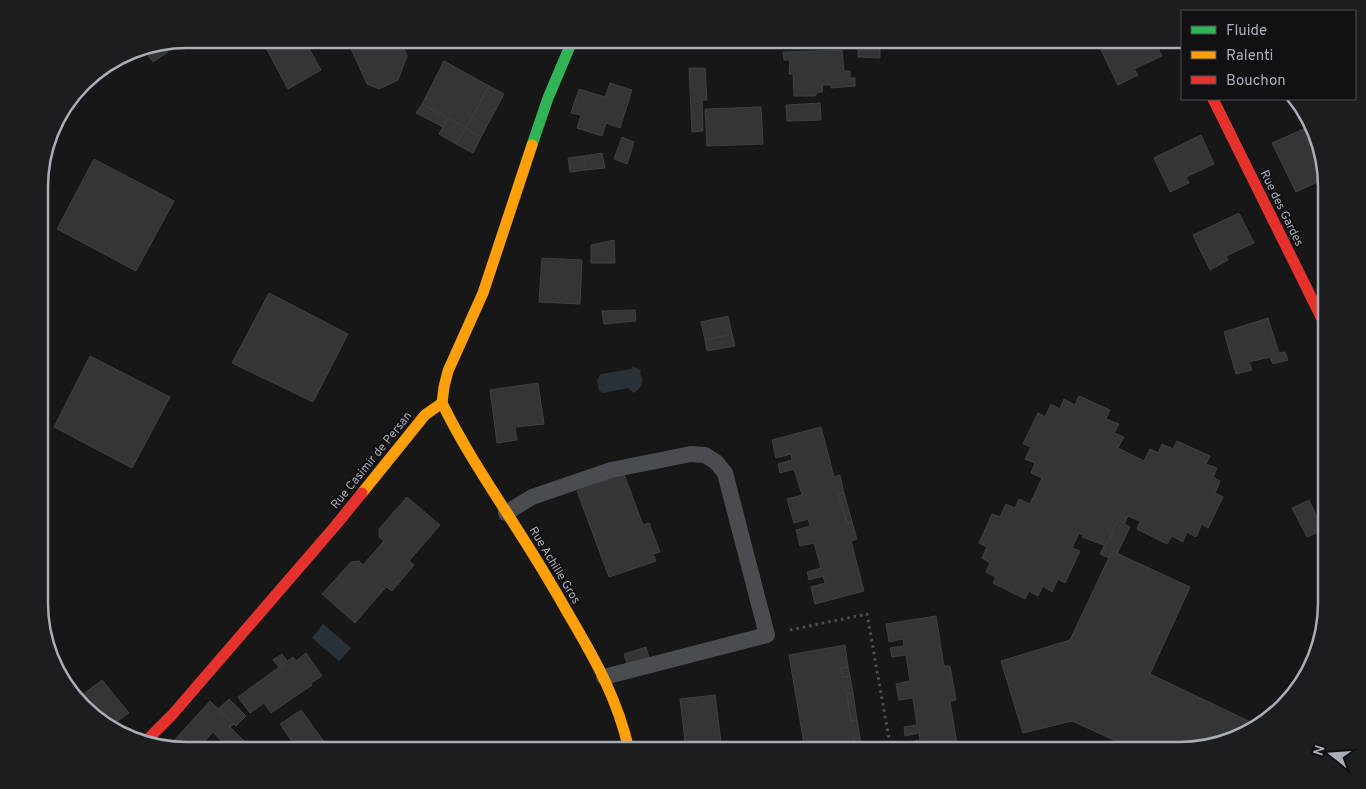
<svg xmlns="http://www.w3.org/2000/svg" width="1366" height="789" viewBox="0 0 1366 789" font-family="Overpass,sans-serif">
<rect width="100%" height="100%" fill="#171717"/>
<g fill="#2a3239">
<path d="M633 366 641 371 640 374C645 382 641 388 634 393L628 388 603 393 599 390 597 380 601 374 631 369Z"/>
<path d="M323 624 351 648 339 661 312 638Z"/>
</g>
<g fill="#353536" stroke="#3f4043">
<path d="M282 39H304L321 70 288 89 266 48Z"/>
<path d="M351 39H400L407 56 398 80 379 89 367 84 349 44Z"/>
<path d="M1124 39H1153L1162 56 1134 69 1138 75 1118 85 1101 50Z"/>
<path d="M858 41H880V58L858 57Z"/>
<path d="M162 44 168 52 153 62 142 47Z"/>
<path d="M842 50 844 71H850V78H855V86L831 88V85H823L822 92H818L815 96H794L793 74H789L790 60H784L783 52Z"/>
<path d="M444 61 489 86 466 128 422 104Z"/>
<path d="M689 68H705L707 100H702L703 131 692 132Z"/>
<path d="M610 83 632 90 620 128 606 123 602 136 577 128 581 115 571 113 579 89 605 97Z"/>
<path d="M489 86 504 94 481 137 466 128Z"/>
<path d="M820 103 821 120 787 121 786 105Z"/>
<path d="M422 104 448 118 443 127 416 113Z"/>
<path d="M761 107 763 144 707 146 705 109Z"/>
<path d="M448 118 466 128 456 144 439 134Z"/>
<path d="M1308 127 1317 147 1311 150 1324 179 1296 192 1272 143Z"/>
<path d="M466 128 481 137 473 153 456 144Z"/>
<path d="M1201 135 1214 164 1186 177 1189 183 1170 192 1154 158Z"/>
<path d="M622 137 634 142 627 164 614 159Z"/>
<path d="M602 153 605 168 586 170 584 156Z"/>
<path d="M584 156 586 170 570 172 568 158Z"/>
<path d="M94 159 174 201 136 271 57 229Z"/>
<path d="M1239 213 1254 243 1226 256 1228 260 1210 270 1193 235Z"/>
<path d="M614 240 615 263H591V245Z"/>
<path d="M542 258 582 260 580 304 539 302Z"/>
<path d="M269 293 348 334 313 402 232 363Z"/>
<path d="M635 310 636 321 604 324 602 311Z"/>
<path d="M728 316 732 334 705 340 701 322Z"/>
<path d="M1268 318 1279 353 1285 352 1288 360 1273 364 1270 357 1249 362 1252 370 1236 374 1224 332Z"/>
<path d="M732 334 735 346 707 351 705 340Z"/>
<path d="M90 356 170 397 132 468 54 427Z"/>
<path d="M538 383 544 424 515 427 517 440 497 443 490 390Z"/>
<path d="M1079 396 1110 410 1106 419 1119 424 1114 433 1124 437 1118 448 1144 461 1150 449 1158 453 1162 444 1173 449 1177 441 1210 456 1206 464 1217 468 1213 477 1220 481 1215 493 1223 497 1208 528 1202 524 1196 537 1187 532 1183 542 1172 536 1167 544 1137 529 1140 521 1128 516 1124 524 1118 520 1106 546 1082 537 1084 535 1079 533 1072 548 1080 551 1065 583 1058 579 1052 592 1043 586 1038 596 1029 591 1025 599 993 583 996 577 986 572 990 563 982 558 987 547 979 543 992 514 1000 517 1006 504 1015 508 1019 499 1030 504 1042 478 1031 473 1035 463 1025 459 1031 447 1023 444 1038 413 1045 417 1051 404 1060 409 1064 399 1075 405Z"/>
<path d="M821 427 834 477 840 475 844 493 838 494 847 523 852 522 857 539 851 541 864 591 815 604 811 587 825 583 823 576 809 580 807 572 821 568 814 543 800 546 796 530 810 526 808 519 794 523 787 499 802 495 794 469 780 473 778 464 792 460 791 454 776 458 772 440Z"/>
<path d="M624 474 643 525 649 523 660 552 653 554 656 561 609 577 577 491Z"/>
<path d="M844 493 852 522 847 523 838 494Z"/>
<path d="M407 497 440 525 409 561 414 565 392 591 386 587 355 623 322 594 351 562 359 561 363 565 384 541 379 537V529Z"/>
<path d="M1309 500 1323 530 1307 537 1292 508Z"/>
<path d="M1118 520 1130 527 1117 554 1112 551 1109 558 1100 554 1104 546H1106Z"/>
<path d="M1112 551 1190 587 1150 674 1259 726 1189 750H1136L1072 721 1023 733 1001 661 1070 640Z"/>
<path d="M936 616 944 666H950L956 700 950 701 958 750H907L906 743 920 740 919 733 905 736 904 727 917 725 913 698 899 700 896 684 910 681 906 655 892 657 890 648 904 646 903 639 889 642 886 624Z"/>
<path d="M845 645 848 667 841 668 843 677 850 676 853 693 847 694 851 721 857 720 860 737 853 738 855 747 861 746 862 750H805L789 655Z"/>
<path d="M646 647 649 658 627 664 624 654Z"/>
<path d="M306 653 322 676 311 683 312 685 271 713 264 703 250 713 238 697 293 657 296 661Z"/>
<path d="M282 654 287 661 279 667 273 660Z"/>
<path d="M60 666 74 684 68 689 63 684 57 668Z"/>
<path d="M848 667 850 676 843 677 841 668Z"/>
<path d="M102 680 129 713 116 722 127 734 113 731 78 698Z"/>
<path d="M853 693 857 720 851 721 847 694Z"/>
<path d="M715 695 722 750H686L680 699Z"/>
<path d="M229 699 246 716 236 726 218 709Z"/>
<path d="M210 701 234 724 230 727 245 742 230 750 213 732 197 750H186L169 746Z"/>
<path d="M301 710 330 750H284L293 743 280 724Z"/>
<path d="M860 737 861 746 855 747 853 738Z"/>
</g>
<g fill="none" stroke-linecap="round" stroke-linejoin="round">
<path stroke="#4d4e52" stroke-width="3" stroke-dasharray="2.5 4" stroke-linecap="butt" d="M790 630 867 614 891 750"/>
<path stroke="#4b4c50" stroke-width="16" d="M506 513 532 497 611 470 691 454 705 455 716 462 725 473 767 635 604 677"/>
<path stroke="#30b455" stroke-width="11" d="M532 145 548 98 573 39"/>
<g stroke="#ff9f0a" stroke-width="11">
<path d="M442 403C462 444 487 482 512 521 532 552 551 583 569 615 595 659 618 700 629 750"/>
<path d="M362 493 425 415 442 403 444 387 448 371 483 293 532 145"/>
</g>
<g stroke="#e5322d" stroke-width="11">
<path d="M1213 99 1327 329"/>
<path d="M147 740 172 715 336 525 362 493"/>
</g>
</g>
<g text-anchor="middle" stroke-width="4" stroke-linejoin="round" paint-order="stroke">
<g font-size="12" fill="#a8adb8" stroke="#111113">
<text transform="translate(1282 208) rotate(64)" y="4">Rue des Gardes</text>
<text transform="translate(371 460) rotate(-51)" y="4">Rue Casimir de Persan</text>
<text transform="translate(555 565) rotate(59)" y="4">Rue Achille Gros</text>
</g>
</g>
<path d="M0 0H1366V789H0ZM187 48H1179A139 139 0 0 1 1318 187V603A139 139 0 0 1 1179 742H187A139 139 0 0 1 48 603V187A139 139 0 0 1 187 48Z" fill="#1d1d20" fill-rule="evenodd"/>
<path fill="none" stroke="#a8adb8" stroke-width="2.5" d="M187 48H1179A139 139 0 0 1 1318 187V603A139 139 0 0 1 1179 742H187A139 139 0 0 1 48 603V187A139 139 0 0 1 187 48Z"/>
<rect x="1181" y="10" width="175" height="90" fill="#111113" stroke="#4d4f55"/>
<rect x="1191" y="26" width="25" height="8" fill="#30b455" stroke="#4d4f55"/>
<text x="1226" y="35" font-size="15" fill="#a8adb8">Fluide</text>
<rect x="1191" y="51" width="25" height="8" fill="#ff9f0a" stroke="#4d4f55"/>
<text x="1226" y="60" font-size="15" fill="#a8adb8">Ralenti</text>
<rect x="1191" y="76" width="25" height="8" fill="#e5322d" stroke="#4d4f55"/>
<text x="1226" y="85" font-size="15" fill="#a8adb8">Bouchon</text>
<g transform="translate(1331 754) rotate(287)" stroke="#111113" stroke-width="4" paint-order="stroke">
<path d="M0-4L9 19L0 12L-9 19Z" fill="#a8adb8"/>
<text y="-8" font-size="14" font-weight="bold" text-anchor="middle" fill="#a8adb8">N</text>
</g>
</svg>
